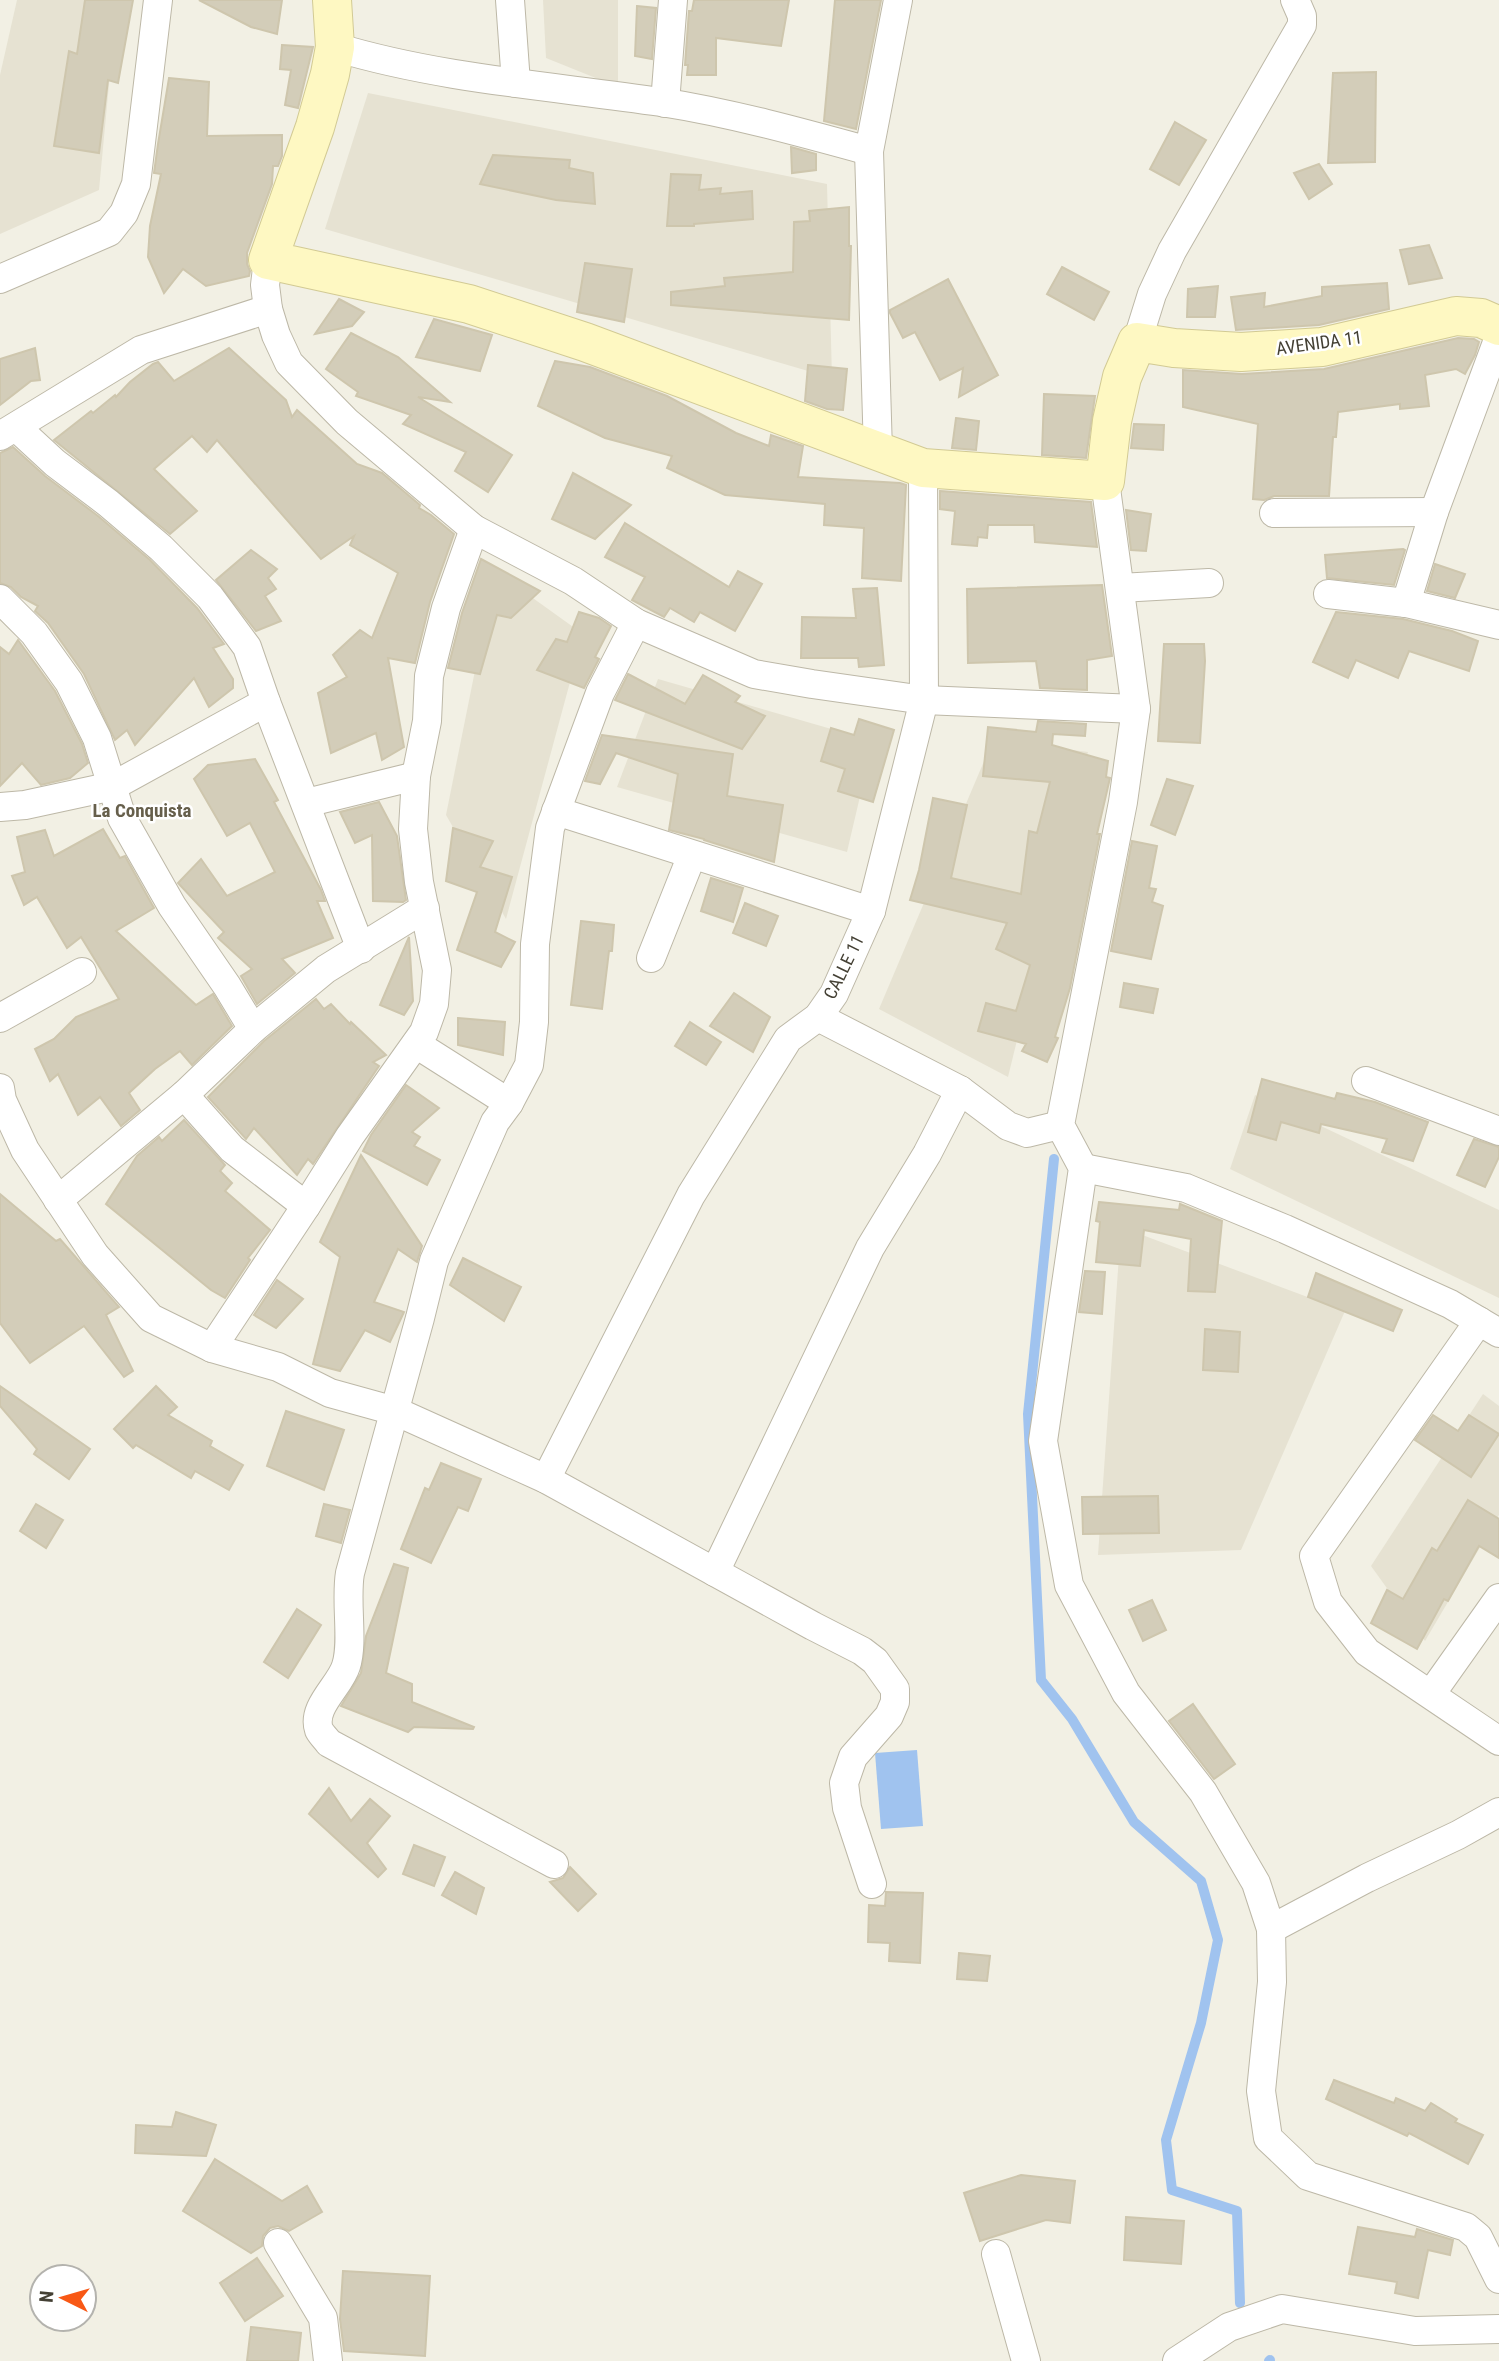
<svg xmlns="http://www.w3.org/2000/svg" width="1499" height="2361" viewBox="0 0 1499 2361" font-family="'Roboto Condensed',sans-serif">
<rect width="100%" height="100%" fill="#f2f0e4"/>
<g fill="#e6e2d2">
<path d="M17 0H117L99 190 0 234V75Z"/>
<path d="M543 0H618V87L546 58Z"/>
<path d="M368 93 827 184 832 378 325 229Z"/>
<path d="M495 571 583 634 506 919 446 815Z"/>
<path d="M658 679 873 741 847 852 617 787Z"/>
<path d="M993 740 1088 752 1008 1077 879 1009Z"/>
<path d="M1255 1095 1499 1210V1298L1230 1169Z"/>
<path d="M1121 1227 1345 1311 1241 1550 1098 1555Z"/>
<path d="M1483 1394 1499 1406V1515L1425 1641 1371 1566Z"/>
</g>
<path fill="#a0c3ef" d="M917 1750 923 1826 881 1829 875 1753Z"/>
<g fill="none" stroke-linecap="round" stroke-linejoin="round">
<g stroke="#a0c3ef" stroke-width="10">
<path d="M1054 1159 1028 1414 1041 1680 1072 1719 1134 1822 1201 1881 1218 1940 1201 2023 1166 2140 1172 2190 1237 2211 1240 2303"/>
<path d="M1269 2361 1270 2360"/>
</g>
</g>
<g fill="#d3cdb9" stroke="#cec6ad" stroke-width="2">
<path d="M85 0H133L118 83 108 80 99 153 54 146 69 51 77 54Z"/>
<path d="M199 0H282L277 34 251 27Z"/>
<path d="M694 0H789L781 46 716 38V75H687L688 65H685L689 11H692Z"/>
<path d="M835 0H881L856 129 824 121Z"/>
<path d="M637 6 656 8 652 59 635 56Z"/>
<path d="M282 45 313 47 298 108 285 105 291 70 280 69Z"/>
<path d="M1376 72 1375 162 1328 163 1333 73Z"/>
<path d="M169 78 209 82 207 136 282 135V156L278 166H273L272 184 247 253V264L250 271 249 276 206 286 183 269 164 293 148 257 150 226 161 174 154 173 158 144Z"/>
<path d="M1175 122 1206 140 1179 185 1150 169Z"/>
<path d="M791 147 816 154V170L792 173Z"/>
<path d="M493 155 570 160 569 168 593 173 595 204 556 200 480 184Z"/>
<path d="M1319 164 1332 184 1309 199 1294 173Z"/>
<path d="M671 174 701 175 699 190 721 188 720 194 752 191 753 219 694 224V226H667Z"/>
<path d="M849 207V246H851L849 320 671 305V292L725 286 724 278 793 272 794 222 810 221 809 211Z"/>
<path d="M1429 245 1442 278 1409 284 1400 250Z"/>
<path d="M585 263 632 269 624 322 577 312Z"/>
<path d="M1062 267 1109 292 1094 320 1047 294Z"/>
<path d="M948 279 998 375 959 397 963 368 940 380 915 332 903 338 890 313V310Z"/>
<path d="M1387 283 1389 309 1319 325 1236 330 1231 297 1265 293 1264 307 1322 296V287Z"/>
<path d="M1218 286 1215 317H1187L1188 289Z"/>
<path d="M339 299 364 312 352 326 315 334Z"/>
<path d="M434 319 492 335 480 371 416 357Z"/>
<path d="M351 333 398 357 450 402 418 397 512 455 488 492 455 471 466 452 403 424 411 415 356 396 358 392 326 369Z"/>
<path d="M1458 338 1474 339 1479 342 1475 355 1465 374 1456 369 1425 375 1429 406 1400 409V404L1338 412 1336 437H1333L1329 496H1274L1264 500 1253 499 1258 424 1183 407V370L1242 374 1324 369Z"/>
<path d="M35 348 40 380 31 381 0 405V359Z"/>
<path d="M229 348 286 400 292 417 297 410 357 464 382 473 420 505 419 508 431 515 454 534 430 602 415 663 388 658 404 747 382 760 376 733 331 753 318 693 347 677 333 655 360 630 372 638 398 573 350 545 354 536 321 559 217 440 207 452 192 436 154 469 197 511 170 534 54 440 91 411 93 413 115 395 116 397 130 382 153 364 158 362 174 381Z"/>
<path d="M555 361 590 367 667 396 736 433 769 446 771 435 803 446 798 477 900 483 906 485 901 581 862 578 864 528 824 525 825 504 725 495 667 468 672 456 605 438 538 406Z"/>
<path d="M808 365 847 369 843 410 827 409 805 401Z"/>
<path d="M1044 394 1095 396 1086 458 1042 455Z"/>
<path d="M956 418 979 421 976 450 952 448Z"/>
<path d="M1134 424 1164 425 1163 450 1131 448Z"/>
<path d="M13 447 45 476 98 516 150 560 197 608 224 644 213 648 233 679V688L209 707 194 678 135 745 127 730 115 740 84 674 48 623 35 611 38 606 21 597 11 587 0 583V453Z"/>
<path d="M573 473 631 505 595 539 552 519Z"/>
<path d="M940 491 1091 502 1097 547 1035 542 1034 525H988L987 538 978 537 977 546 952 544 955 511 940 509Z"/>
<path d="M1126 510 1151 514 1146 551 1131 550Z"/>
<path d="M625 523 729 587 738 571 762 584 735 631 700 612 694 622 670 608 664 617 632 600 645 577 605 557Z"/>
<path d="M1403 549 1405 550 1394 585 1327 578 1325 555Z"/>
<path d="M251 550 277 569 268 578 276 589 265 596 281 621 256 631 216 580Z"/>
<path d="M481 559 540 591 511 618 497 615 480 674 448 668 462 613Z"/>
<path d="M1435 564 1465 574 1455 598 1427 591Z"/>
<path d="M1102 585 1112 656 1087 660V690L1040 688 1036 661 968 663 967 589Z"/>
<path d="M877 588 884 665 859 667 858 658H801L802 617 856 618 853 589Z"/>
<path d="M579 612 599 618 611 626 595 657 599 659 584 688 537 670 556 639 567 642Z"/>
<path d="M1336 612 1403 619 1452 631 1478 641 1469 671 1409 651 1398 678 1356 660 1348 678 1313 662Z"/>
<path d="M18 640 55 691 82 744 88 763 70 778 41 785 22 763 0 786V647L9 654Z"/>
<path d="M1164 644H1204L1205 661 1200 743 1158 741Z"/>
<path d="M628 674 685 704 703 675 740 696 735 702 765 716 742 749 615 700Z"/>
<path d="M859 719 894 730 873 802 838 791 845 769 821 761 831 728 854 735Z"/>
<path d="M1038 721 1086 724 1085 736 1053 734 1052 745 1108 761 1106 777 1110 778 1097 834H1100L1070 988 1055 1037 1058 1038 1047 1062 1022 1051 1026 1044 978 1031 986 1003 1016 1011 1030 965 996 949 1007 923 910 900 919 870 933 798 967 805 951 878 1021 894 1029 831 1037 833 1050 782 983 776 988 727 1036 732Z"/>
<path d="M602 735 733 754 727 796 783 805 774 862 704 840V839L669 830 678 774 616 753 600 784 585 781Z"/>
<path d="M255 759 278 800 274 802 321 890 325 901H317L333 938 282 959 295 973 257 1004 241 976 252 969 218 938 224 932 178 883 201 859 227 896 275 872 250 823 227 836 194 779 208 765Z"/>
<path d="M1167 779 1193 786 1175 835 1151 825Z"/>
<path d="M379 802 397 836 406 900 403 902 373 901 372 835 355 843 340 812Z"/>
<path d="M453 828 493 841 480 867 512 877 495 932 515 942 501 967 457 950 477 892 446 881Z"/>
<path d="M103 829 120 858 125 856 154 908 116 931 196 1005 213 994 232 1026 192 1065 180 1051 155 1069 129 1093 140 1110 121 1126 100 1097 78 1115 58 1074 50 1081 35 1049 54 1039 76 1017 119 999 81 937 67 948 37 897 24 905 12 876 25 872 17 837 45 830 54 856Z"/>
<path d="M1132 841 1157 846 1149 888 1156 889 1152 902 1163 906 1151 959 1111 951Z"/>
<path d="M711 878 743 888 733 922 701 911Z"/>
<path d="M745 903 778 916 766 946 733 933Z"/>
<path d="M581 921 614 925 612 951H609L602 1009 571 1005Z"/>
<path d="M409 937 413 1001 404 1015 380 1005Z"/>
<path d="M1124 983 1158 989 1153 1013 1120 1007Z"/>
<path d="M734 993 770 1017 753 1052 710 1026Z"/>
<path d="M316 999 324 1009 331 1004 350 1024 351 1022 386 1055 373 1062 379 1066 313 1164 308 1159 297 1175 254 1128 246 1139 208 1097 264 1041Z"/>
<path d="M458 1018 505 1022 503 1055 458 1045Z"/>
<path d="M690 1022 721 1042 706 1065 675 1046Z"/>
<path d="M1262 1079 1335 1099 1337 1093 1375 1102 1428 1122 1413 1161 1382 1152 1387 1139 1321 1124 1319 1133 1281 1122 1276 1140 1248 1132Z"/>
<path d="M406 1085 439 1108 412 1132 420 1137 414 1146 440 1160 427 1185 363 1151 371 1135Z"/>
<path d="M184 1120 225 1165 220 1171 232 1183 225 1191 270 1230 248 1258 250 1260 225 1298 211 1290 106 1204 137 1156 159 1137 162 1141Z"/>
<path d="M1474 1139 1499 1147V1157L1485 1187 1457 1175Z"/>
<path d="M361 1155 422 1246 417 1262 398 1249 374 1302 404 1312 390 1342 365 1330 340 1371 313 1364 340 1257 320 1242Z"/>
<path d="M0 1194 56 1241 60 1239 119 1307 106 1315 133 1371 124 1377 84 1326 30 1363 0 1323Z"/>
<path d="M1099 1202 1179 1210 1180 1204 1222 1221 1215 1292 1188 1291 1191 1239 1144 1230 1140 1266 1096 1262 1100 1222 1096 1221Z"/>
<path d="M463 1258 521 1287 504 1321 450 1285Z"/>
<path d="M1085 1271 1105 1272 1102 1314 1079 1312Z"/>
<path d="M1316 1273 1402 1310 1393 1331 1308 1297Z"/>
<path d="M277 1280 303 1299 276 1328 254 1315Z"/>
<path d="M1205 1329 1240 1332 1238 1372 1203 1370Z"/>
<path d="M0 1386 90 1449 69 1479 34 1454 37 1449 0 1406Z"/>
<path d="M156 1386 177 1407 168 1415 212 1441 210 1446 243 1465 229 1490 195 1471 191 1478 136 1445 133 1448 114 1429Z"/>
<path d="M286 1411 344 1430 324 1490 267 1466Z"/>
<path d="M1433 1415 1458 1431 1469 1415 1499 1434 1471 1477 1415 1440Z"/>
<path d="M441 1463 481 1479 468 1511 458 1507 431 1563 401 1549 425 1488 429 1490Z"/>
<path d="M1158 1496 1159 1533 1083 1534 1082 1497Z"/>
<path d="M1468 1500 1499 1519V1558L1479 1546 1448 1601 1444 1599 1417 1649 1371 1623 1387 1590 1403 1599 1432 1548 1437 1551Z"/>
<path d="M36 1504 63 1520 46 1548 20 1531Z"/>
<path d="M324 1504 350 1510 341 1543 316 1536Z"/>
<path d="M394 1564 408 1568 386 1673 412 1684V1702L474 1727 473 1729 414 1727 408 1732 341 1706 361 1673 366 1636Z"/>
<path d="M1152 1600 1166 1630 1143 1641 1129 1610Z"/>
<path d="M297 1609 321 1625 288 1678 264 1662Z"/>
<path d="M1193 1704 1235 1764 1214 1779 1169 1721Z"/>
<path d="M329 1788 351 1821 370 1799 390 1816 367 1843 386 1869 378 1877 309 1814Z"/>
<path d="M414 1845 445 1857 434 1886 403 1874Z"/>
<path d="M570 1867 596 1894 578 1911 550 1882 563 1878Z"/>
<path d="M455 1872 484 1888 476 1914 442 1895Z"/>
<path d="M886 1892 923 1893 920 1963 889 1961 890 1943 868 1942 869 1905 885 1906Z"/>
<path d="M959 1953 990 1956 987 1981 957 1979Z"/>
<path d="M1334 2080 1394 2103 1396 2098 1425 2111 1431 2103 1457 2119 1455 2122 1483 2135 1468 2164 1409 2133 1407 2136 1326 2099Z"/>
<path d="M176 2112 216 2125 206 2156 135 2153 136 2125 172 2127Z"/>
<path d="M215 2159 282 2201 307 2186 322 2212 289 2231 278 2226 270 2228 263 2236 262 2246 251 2253 183 2211Z"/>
<path d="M1021 2175 1075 2181 1070 2223 1046 2220 980 2241 964 2193Z"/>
<path d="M1126 2217 1184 2221 1181 2264 1124 2260Z"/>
<path d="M1358 2227 1415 2237 1417 2229 1453 2240 1450 2255 1428 2250 1418 2298 1395 2293 1397 2282 1349 2274Z"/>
<path d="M257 2258 283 2296 245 2321 220 2283Z"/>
<path d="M343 2271 430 2276 425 2356 344 2351 340 2319Z"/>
<path d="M251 2327 301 2333 298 2361H247Z"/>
</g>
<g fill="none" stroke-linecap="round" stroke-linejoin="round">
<defs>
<g id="street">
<path d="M510 0 516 83"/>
<path d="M335 47C441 79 552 86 661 102 731 113 800 132 869 151"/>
<path d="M665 103 673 0"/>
<path d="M268 260 265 285 268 309 276 335 289 363 347 422 474 529 573 581 636 623 754 674 812 684 924 700 1136 709"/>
<path d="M0 279 109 232 124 213 136 184 158 0"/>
<path d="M1137 342 1152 294 1172 251 1302 25V16L1295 0"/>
<path d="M16 427 55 463 108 503 161 548 210 597 247 647 266 702 361 949"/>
<path d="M0 436 141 350 268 309"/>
<path d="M878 452 869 151 898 0"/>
<path d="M1105 481 1136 709 1123 802 1060 1125 1083 1168 1043 1441 1069 1585 1126 1693 1203 1792 1256 1883 1271 1929 1272 1982 1261 2091 1268 2138 1308 2176 1466 2227 1478 2237 1499 2279"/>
<path d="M1274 513 1434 512"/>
<path d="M1120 588 1209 583"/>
<path d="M1328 594 1406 603 1499 625"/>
<path d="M0 599 34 633 69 682 97 738 122 818 172 906 227 986 253 1029"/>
<path d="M1406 603 1434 512 1499 337"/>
<path d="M306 803 416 776"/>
<path d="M0 807 25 805 113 786 266 702"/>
<path d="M556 811 871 911"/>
<path d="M651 958 692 855"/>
<path d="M818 1017 960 1090 1008 1126 1027 1133 1060 1125"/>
<path d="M0 1018 82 972"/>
<path d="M416 1044 509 1103"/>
<path d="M1366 1081 1499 1131"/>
<path d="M0 1088 2 1100 25 1150 95 1255 151 1318 212 1348 306 1206 350 1136 424 1032 434 1004 437 970 419 882 413 829 416 776 427 721 429 676 446 608 474 529"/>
<path d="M184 1095 232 1149 306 1206"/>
<path d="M1083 1168 1186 1188 1285 1229 1450 1304 1499 1333"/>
<path d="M58 1200 184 1095 253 1029 326 969 425 908"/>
<path d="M1479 1321 1314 1556 1328 1602 1367 1652 1499 1741"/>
<path d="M212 1348 278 1367 330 1393 395 1411 546 1479 813 1626 862 1651 875 1661 895 1689V1702L889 1716 853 1757 844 1783 847 1808 872 1884"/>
<path d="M546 1479 691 1195 788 1039 818 1017 834 994 871 911 924 700 923 468"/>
<path d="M715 1572 870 1248 927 1154 960 1090"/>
<path d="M1431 1694 1499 1598"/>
<path d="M554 1864 329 1743C326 1739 321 1734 319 1730 311 1707 340 1686 346 1666 354 1642 345 1601 350 1573L420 1318 434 1261 495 1122 509 1103 529 1065 534 1022 535 944 550 828 600 693 636 623"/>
<path d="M1271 1929 1367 1878 1458 1835 1499 1812"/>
<path d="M278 2243 323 2318 328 2361"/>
<path d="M996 2254 1026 2361"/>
<path d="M1177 2361 1229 2327 1282 2309 1415 2331 1499 2329"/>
</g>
<path id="secondary" d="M332 0 335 47 330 74 315 127 268 260 469 304 585 342 923 468 1105 481 1112 421 1122 377 1137 342 1174 348 1241 352 1322 347 1456 316 1481 318 1499 326"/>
</defs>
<use href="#street" stroke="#bdb8a7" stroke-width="30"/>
<use href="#secondary" stroke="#d2ca94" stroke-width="40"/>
<use href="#street" stroke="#fff" stroke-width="28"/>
<use href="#secondary" stroke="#fef8c2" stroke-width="38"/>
</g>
<g text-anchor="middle" stroke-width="5" stroke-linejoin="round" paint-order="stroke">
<g font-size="18" fill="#444034" stroke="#fff">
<text transform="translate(1319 343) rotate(-8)" y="6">AVENIDA 11</text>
<text transform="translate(844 967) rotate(-64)" y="6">CALLE 11</text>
</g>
<g font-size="19" font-weight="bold" fill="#665f4b" stroke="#fff">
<text x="142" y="817">La Conquista</text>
</g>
</g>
<g transform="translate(63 2298) rotate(275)"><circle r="33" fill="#ffffff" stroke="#b4b3ae" stroke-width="2"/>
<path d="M0-5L12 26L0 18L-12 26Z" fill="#f85815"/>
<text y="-10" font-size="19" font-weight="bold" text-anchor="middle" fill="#444034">N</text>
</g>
</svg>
